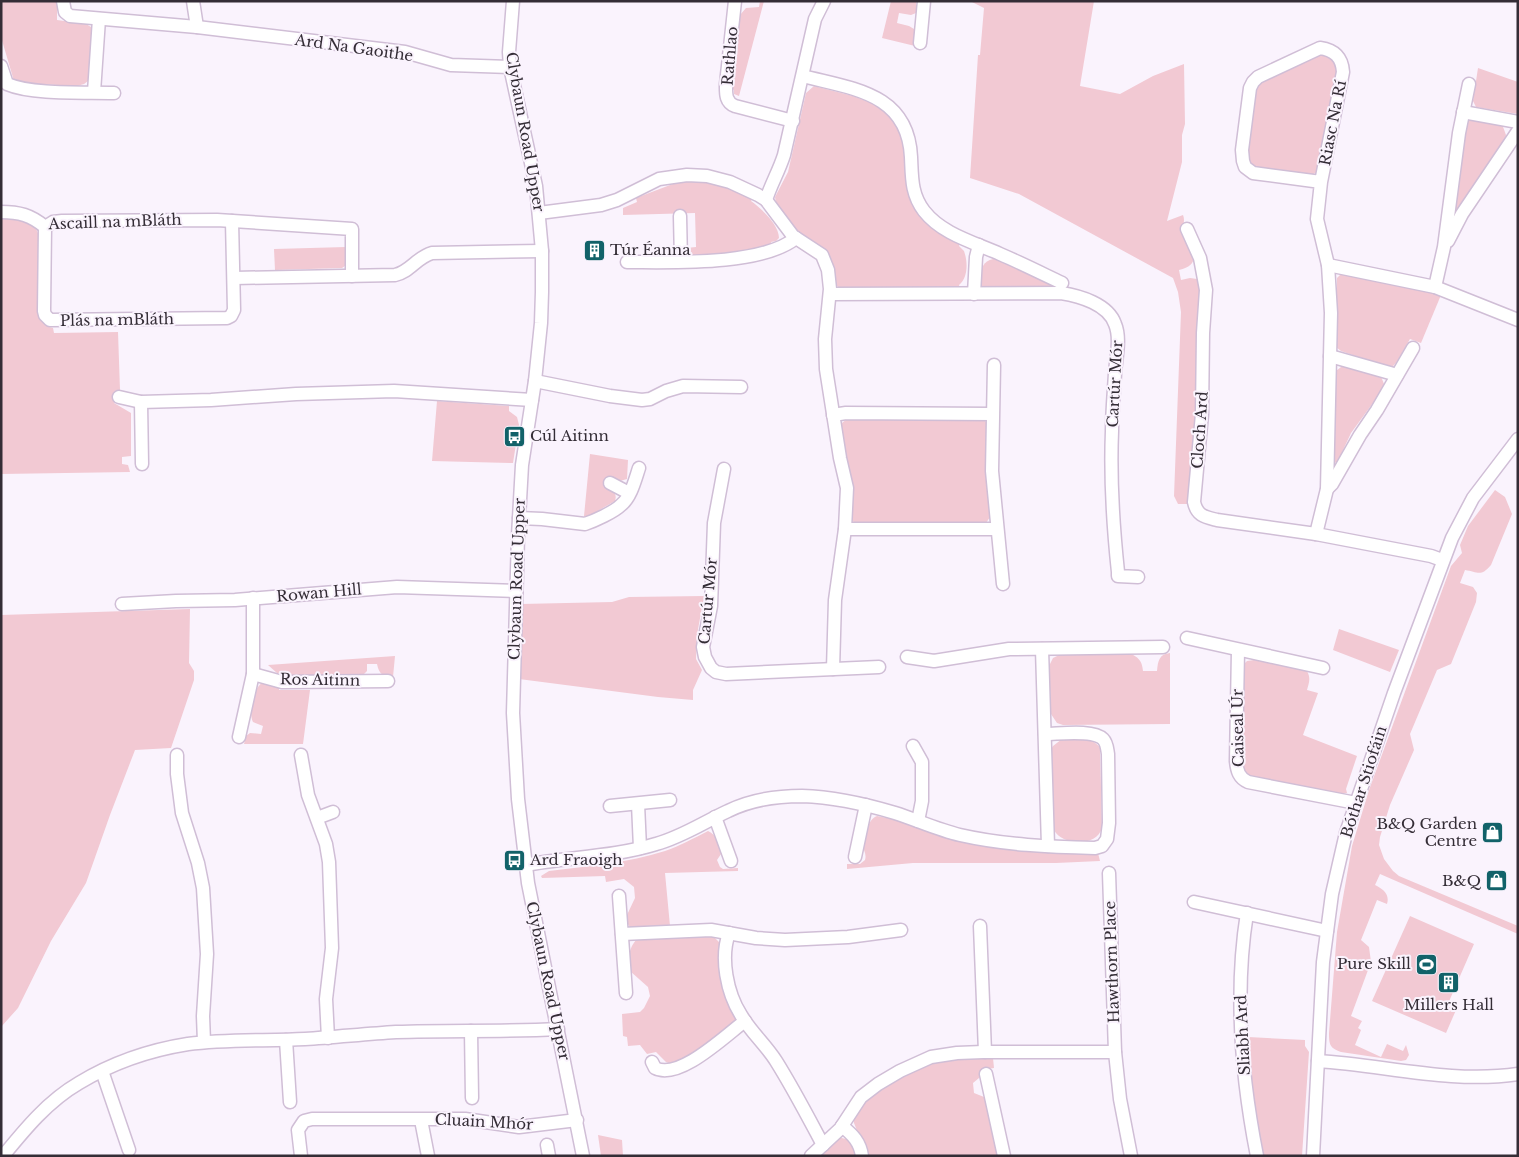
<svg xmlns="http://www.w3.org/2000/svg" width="1519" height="1157" viewBox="0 0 1519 1157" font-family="'Libre Baskerville',serif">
<rect width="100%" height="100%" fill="#faf3fd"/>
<g fill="#f2c9d3">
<path d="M1 1H57V20L86 24 91 27 93 34 88 81 84 84 77 86 20 83 14 81 1 37Z"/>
<path d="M760 1H764L739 96 734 94V90L731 88 740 15 746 8 759 7Z"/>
<path d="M891 1H916V13L911 15 899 13 897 23 909 26 914 29 915 46 882 38Z"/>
<path d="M970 1H1094L1080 86 1120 94 1153 76 1184 64 1185 124 1182 135V162L1167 221 1183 215C1186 222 1181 228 1183 235 1189 251 1205 263 1179 270L1181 280 1190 278 1197 279 1200 284 1198 405 1188 504H1178L1174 496 1181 312 1178 292 1173 278 1019 194 970 178 978 55H980L984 8Z"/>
<path d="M1318 53 1333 58 1338 73 1318 172 1311 175 1254 167 1248 163 1246 156 1255 90 1259 83Z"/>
<path d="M1478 68 1518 82V114L1476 107 1473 101Z"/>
<path d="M814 86 853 96 874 104 892 116 904 143 906 184 908 194 916 211 936 231 960 243 959 246 964 251C968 262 968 278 959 285L960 289 838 287 835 283 831 260 826 252 823 248 799 235 776 203 775 197 788 172 806 93Z"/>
<path d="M1472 119 1502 124 1506 135 1505 141 1456 213 1455 211 1463 130 1468 121Z"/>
<path d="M678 182C706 179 728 188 753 198L751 201C762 209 779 225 779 238L776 241 771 242 772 248 732 255 690 256 687 253 686 248 696 247 695 213 623 215V208L637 202 636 198Z"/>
<path d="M1 218C16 218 35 219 39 236L45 323 49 327 53 328 54 333 118 332 120 390 115 391 114 403 131 413V456L122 457V464L128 465 130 472 1 474Z"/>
<path d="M346 247 345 266 342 268 275 270 274 249Z"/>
<path d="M993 259 1003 261 1056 288H982C980 276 979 262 993 259Z"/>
<path d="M1342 273 1408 286 1441 295 1421 343 1410 339 1396 363 1393 366H1385L1341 351 1336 347 1337 278Z"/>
<path d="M1348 366 1380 374 1384 384 1378 396 1351 433 1337 463 1333 462 1334 379 1336 371 1341 367Z"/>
<path d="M437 401 509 406V411L517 417 519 425 513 463 432 461Z"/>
<path d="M847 419H983L987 423 986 460 990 517 986 523H854L851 517 842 434V423Z"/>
<path d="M590 454 628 460 627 479 620 481 608 476 604 486C611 490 618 492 615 501L587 517 584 516Z"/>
<path d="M1495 490 1505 497 1512 514 1491 565C1481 577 1478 572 1465 570L1460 583 1473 587 1477 593 1476 602 1451 664 1437 670 1410 734 1414 750 1390 805 1380 837 1379 845 1384 859 1393 871 1399 876 1518 926V934L1380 874 1375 885C1383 889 1390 894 1387 904L1377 900 1361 940 1369 947 1371 962 1351 1016 1362 1021 1358 1028 1361 1030 1355 1045 1381 1057 1387 1044 1403 1051 1406 1045 1409 1055 1406 1060 1401 1061 1341 1052C1330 1048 1329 1045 1329 1033L1337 932 1352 846 1369 790 1451 566 1462 553 1460 545 1468 526Z"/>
<path d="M704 596 697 635 696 659 702 670 693 690V700L658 697 519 679 521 604 612 602 629 597Z"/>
<path d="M190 609 189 663 194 671V680L171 748 135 750 110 815 86 883 51 941 18 1008 1 1027V615Z"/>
<path d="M1339 629 1399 650 1390 672 1333 650Z"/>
<path d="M1129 653C1138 657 1142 660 1143 671H1157C1158 661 1159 654 1170 653V724L1063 725 1057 723 1051 714 1049 666 1053 658 1059 655Z"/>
<path d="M395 656 393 677C383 677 379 674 377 664H367V671L361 677H285V674L277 673 268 665Z"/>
<path d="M1254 660 1307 671C1311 678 1309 683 1307 690L1318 693 1303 735 1357 756 1346 789 1347 793 1340 794 1249 776 1245 774 1241 766 1244 723 1243 665 1247 661Z"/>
<path d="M263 682 279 687V690H310L303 744H244L246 736 250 733 261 734 263 726 253 722C248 713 253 688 263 682Z"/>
<path d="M1062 739C1076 739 1090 736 1100 747L1102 828C1097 847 1062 846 1054 830L1050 751 1053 746Z"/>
<path d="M877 816 892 819 957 841 977 845 1023 851 1098 853 1100 861 1056 863H913L847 869V864H860L865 860C867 854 863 850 863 845 864 836 868 819 877 816Z"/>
<path d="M708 831C717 835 720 844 721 854L717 860 720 867 723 869 738 868V871L665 873 670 926 630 927 627 923 626 917 635 898 634 887 624 879 606 882 605 876 542 878 541 876 549 871C588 866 628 863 665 851 680 846 694 838 708 831Z"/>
<path d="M1410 916 1474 944 1447 1006 1456 1010 1446 1033 1372 1001Z"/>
<path d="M705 935 714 937 719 942 735 1016V1022L692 1056 671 1064 666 1062 656 1052 647 1054 640 1045 628 1046 627 1037 623 1036 622 1014 640 1012 644 1008 650 996 648 987 630 971C628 958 628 948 638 938Z"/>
<path d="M1248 1037 1305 1040V1046L1309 1052 1302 1156H1263C1255 1116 1248 1077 1248 1037Z"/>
<path d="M971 1058H993L994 1068 981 1070 979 1078 973 1083 974 1093 984 1097 987 1100 999 1156H867L854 1123C853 1098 908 1070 929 1064 943 1060 957 1059 971 1058Z"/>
<path d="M598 1135 622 1140 623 1156H601Z"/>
<path d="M838 1138C851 1137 853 1146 858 1156H820Z"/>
</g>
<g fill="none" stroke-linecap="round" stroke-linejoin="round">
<defs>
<g id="minor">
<path d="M63 1 65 12 70 16 197 27 405 52 451 65 510 67"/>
<path d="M193 1 197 27"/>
<path d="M513 1 509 52 510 67 536 186 542 251V292L541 323 535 381 522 465 518 536 513 713 518 799 528 883 583 1156"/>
<path d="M735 1 726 84C726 93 725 102 735 106L793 121"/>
<path d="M920 43 924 1"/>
<path d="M1 66 7 84C33 95 85 92 114 93"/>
<path d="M803 76C853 89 908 93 911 157 912 177 911 194 924 211 942 234 973 242 1000 254 1021 263 1041 273 1062 283"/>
<path d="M94 92 99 19"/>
<path d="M1463 112 1518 122"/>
<path d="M766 200C771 184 779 171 784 155L815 19 824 1"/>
<path d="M1 212C19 212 31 215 45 227"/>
<path d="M539 213 601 205 617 200 659 179 687 175 707 176 730 182 758 195 766 200 793 236 822 255 828 270 830 289 825 339 826 369 840 458 847 488 845 529 835 600 833 669"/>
<path d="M680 216 681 261"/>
<path d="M45 227 44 311 45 315 50 320 227 318 231 316 234 310 232 221"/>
<path d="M45 227 53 222 62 221 217 220 352 229V276"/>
<path d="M1187 229 1200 258 1206 290 1203 333 1202 414 1194 502C1197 516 1205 517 1217 520L1316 534 1431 556 1442 560"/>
<path d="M1448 241 1462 214 1518 131"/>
<path d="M627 262C672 262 761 266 796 238"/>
<path d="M1328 265 1435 287 1518 320"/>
<path d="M234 278 395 275C410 272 417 257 432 253L542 251"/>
<path d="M1435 287 1444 247 1459 133 1469 84"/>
<path d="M830 294 1061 293C1080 296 1108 304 1115 324 1121 338 1116 358 1115 373 1114 392 1112 411 1112 431 1110 478 1113 525 1118 572V576L1138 577"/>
<path d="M974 294 976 257 979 245"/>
<path d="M1330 356 1397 375"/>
<path d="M994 365 992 471 1003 584"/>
<path d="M535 381 610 396 642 400 650 399 666 391 683 386 741 387"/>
<path d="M119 397 141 402 211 400 296 394 394 391 532 400"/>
<path d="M141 402 142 464"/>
<path d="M833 415 846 413 992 414"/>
<path d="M724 469 714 523 711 606 703 647 705 657 711 668 716 672 726 674 879 667"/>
<path d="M610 483 629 493"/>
<path d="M1327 489 1332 484 1360 435 1377 410 1413 348"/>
<path d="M519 518 542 519 585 524C594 521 614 512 621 505 631 497 635 480 639 468"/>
<path d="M845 529H997"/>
<path d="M1316 534 1327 489 1331 313 1328 265 1317 219 1321 182 1343 72C1342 57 1334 50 1320 48L1258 77 1253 82 1250 88 1242 150 1243 161 1245 167 1253 173 1321 182"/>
<path d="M122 604 176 601 235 600 397 587 516 591"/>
<path d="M1187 638 1323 668"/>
<path d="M1042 649 1048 846"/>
<path d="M1238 650 1236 761C1237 771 1239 778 1248 782L1356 803"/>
<path d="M907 657 934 661 1009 649 1163 647"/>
<path d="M253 674 282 682 388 681"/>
<path d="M239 737 253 674V598"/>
<path d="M913 746 922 762V801L918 821"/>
<path d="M177 755V774L182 813 198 863 203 888 207 954 203 1016 204 1042"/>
<path d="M301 755 308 795 326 844 329 862 332 948 326 999 328 1038"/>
<path d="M638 804 640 848"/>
<path d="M610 806 670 800"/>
<path d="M715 817 731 861"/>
<path d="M317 818 333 812"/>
<path d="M855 857 866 805"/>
<path d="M525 865C569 857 614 857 656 844 682 837 704 822 728 811 750 800 778 796 802 796 834 797 865 804 895 813 917 820 938 830 960 835 1004 845 1050 847 1095 848L1102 846 1107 839 1109 823 1108 754C1107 748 1107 743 1103 739 1093 729 1059 734 1045 734"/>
<path d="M1109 873 1115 1052 1120 1099 1131 1156"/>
<path d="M619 896 626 993"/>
<path d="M1194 902 1327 931"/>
<path d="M1247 913C1234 994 1241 1075 1257 1156"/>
<path d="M980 926 985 1052"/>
<path d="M729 933C720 958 727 993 741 1015 750 1031 766 1045 776 1061 793 1088 808 1117 823 1145"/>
<path d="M622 934 711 930 756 938 785 940 848 937 901 930"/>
<path d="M471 1031 472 1098"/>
<path d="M286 1040 290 1102"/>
<path d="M1318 1061C1384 1065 1451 1084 1518 1074"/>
<path d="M652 1062 655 1068C679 1081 726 1035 745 1021"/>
<path d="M102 1071 129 1150"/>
<path d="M986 1074 1004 1156"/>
<path d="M421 1120 428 1156"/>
<path d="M842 1126C853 1135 860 1142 862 1156"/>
<path d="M547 1145 549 1156"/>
<path d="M3 1156C25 1129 48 1101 79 1083 112 1063 150 1050 188 1044 227 1039 267 1041 305 1039 335 1037 366 1034 396 1032 450 1030 504 1032 558 1029"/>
<path d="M301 1156 298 1130 304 1121 312 1119H465L519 1127 577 1120"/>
<path d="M811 1156 840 1129 861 1097 878 1084 900 1071 931 1057 957 1053 983 1052H1115"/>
<path d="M1313 1156 1323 962 1332 894 1346 833 1394 693 1452 538 1473 498 1518 439"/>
</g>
</defs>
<use href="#minor" stroke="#d0bed6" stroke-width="15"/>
<use href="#minor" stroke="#fff" stroke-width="12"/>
</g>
<defs>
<symbol id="building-square" viewBox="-11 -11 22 22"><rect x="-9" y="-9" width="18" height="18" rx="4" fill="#126269" stroke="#faf3fd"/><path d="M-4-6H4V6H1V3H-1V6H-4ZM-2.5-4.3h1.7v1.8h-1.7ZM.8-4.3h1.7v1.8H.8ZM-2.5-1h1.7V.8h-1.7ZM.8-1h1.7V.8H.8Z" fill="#fff"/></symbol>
<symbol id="bus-square" viewBox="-11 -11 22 22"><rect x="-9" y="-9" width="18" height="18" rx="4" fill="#126269" stroke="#faf3fd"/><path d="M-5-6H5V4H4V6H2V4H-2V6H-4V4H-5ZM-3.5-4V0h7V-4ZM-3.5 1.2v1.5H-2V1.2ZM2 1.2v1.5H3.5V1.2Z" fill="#fff"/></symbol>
<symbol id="shop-square" viewBox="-11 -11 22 22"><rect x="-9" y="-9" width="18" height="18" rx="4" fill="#126269" stroke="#faf3fd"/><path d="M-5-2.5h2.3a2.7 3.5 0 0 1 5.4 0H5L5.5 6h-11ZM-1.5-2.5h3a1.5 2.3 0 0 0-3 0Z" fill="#fff"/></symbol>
<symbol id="stadium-square" viewBox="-11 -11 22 22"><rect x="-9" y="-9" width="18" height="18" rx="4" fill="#126269" stroke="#faf3fd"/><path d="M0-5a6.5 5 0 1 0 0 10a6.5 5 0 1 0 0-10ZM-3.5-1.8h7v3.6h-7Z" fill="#fff"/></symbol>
</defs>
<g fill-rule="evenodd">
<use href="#building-square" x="582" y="238" width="25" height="25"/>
<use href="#bus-square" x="502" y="424" width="25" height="25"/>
<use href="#shop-square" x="1480" y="820" width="25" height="25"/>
<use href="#bus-square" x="502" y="848" width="25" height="25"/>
<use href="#shop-square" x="1484" y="868" width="25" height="25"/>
<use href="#stadium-square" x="1414" y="952" width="25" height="25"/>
<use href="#building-square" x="1436" y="970" width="25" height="25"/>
</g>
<g text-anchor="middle" stroke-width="4" stroke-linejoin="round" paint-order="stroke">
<g font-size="15" fill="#342d36" stroke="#faf3fd">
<text transform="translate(354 48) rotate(8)" y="5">Ard Na Gaoithe</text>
<text transform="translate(730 56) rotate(-85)" y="5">Rathlao</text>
<text transform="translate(1333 123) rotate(-79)" y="5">Riasc Na Rí</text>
<text transform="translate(525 132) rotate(80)" y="5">Clybaun Road Upper</text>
<text transform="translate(115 222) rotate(-2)" y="5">Ascaill na mBláth</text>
<text transform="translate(117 320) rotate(-1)" y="5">Plás na mBláth</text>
<text transform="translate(1115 384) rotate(-87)" y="5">Cartúr Mór</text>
<text transform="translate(1200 430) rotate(-86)" y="5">Cloch Ard</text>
<text transform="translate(517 579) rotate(-88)" y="5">Clybaun Road Upper</text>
<text transform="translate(319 593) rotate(-5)" y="5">Rowan Hill</text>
<text transform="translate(708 601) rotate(-85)" y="5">Cartúr Mór</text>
<text transform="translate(320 680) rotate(1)" y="5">Ros Aitinn</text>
<text transform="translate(1238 728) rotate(-91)" y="5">Caiseal Úr</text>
<text transform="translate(1364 782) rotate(-72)" y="5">Bóthar Stiofáin</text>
<text transform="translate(1112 962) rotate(-92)" y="5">Hawthorn Place</text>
<text transform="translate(548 981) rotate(78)" y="5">Clybaun Road Upper</text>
<text transform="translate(1243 1035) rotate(-93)" y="5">Sliabh Ard</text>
<text transform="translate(484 1122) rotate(3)" y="5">Cluain Mhór</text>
</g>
<g font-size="15" fill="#342d36" stroke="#faf3fd" text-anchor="start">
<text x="610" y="255">Túr Éanna</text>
<text x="530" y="441">Cúl Aitinn</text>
<text x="1477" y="829" text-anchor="end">B&amp;Q Garden<tspan x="1477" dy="17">Centre</tspan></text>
<text x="530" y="865">Ard Fraoigh</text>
<text x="1481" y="886" text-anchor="end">B&amp;Q</text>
<text x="1411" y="969" text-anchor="end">Pure Skill</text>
<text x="1449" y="1010" text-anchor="middle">Millers Hall</text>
</g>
</g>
<rect width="1519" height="1157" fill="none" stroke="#342d36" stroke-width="5"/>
</svg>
